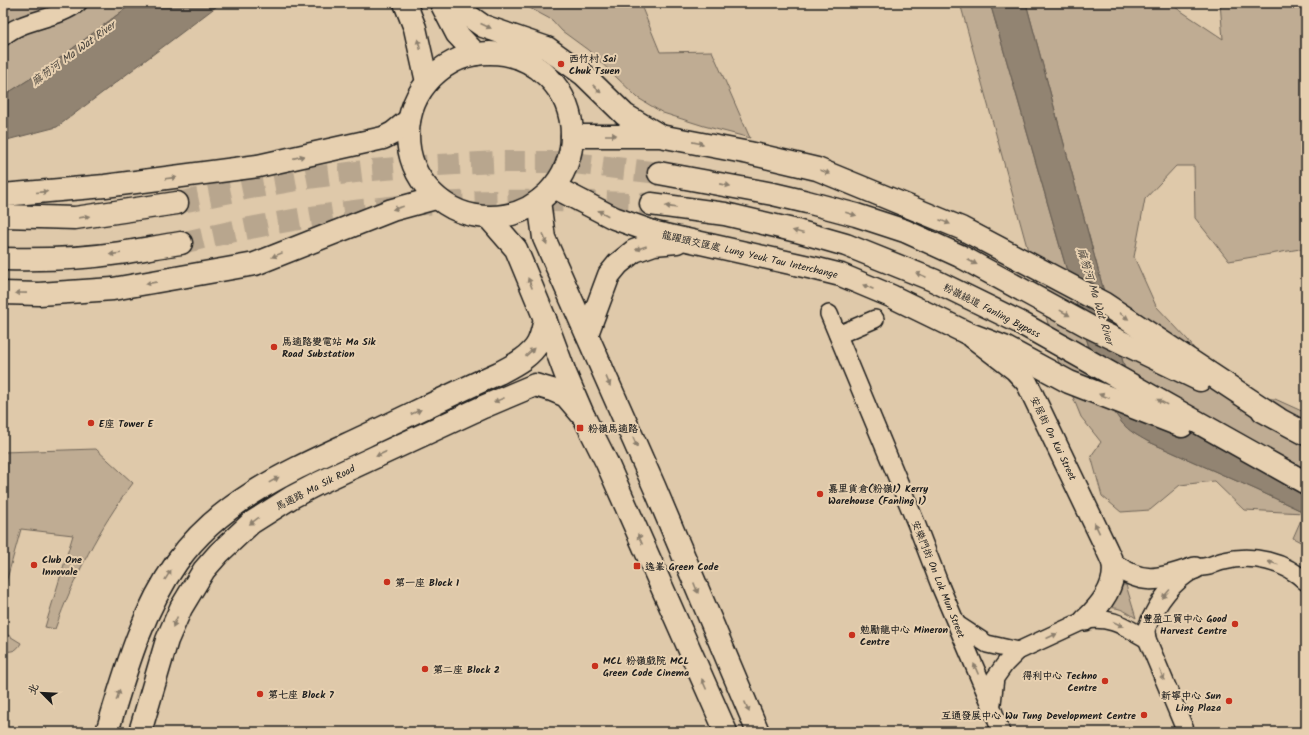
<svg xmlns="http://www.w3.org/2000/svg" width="1309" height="735" viewBox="0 0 1309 735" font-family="Kalam,'LXGW WenKai TC',sans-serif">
<rect width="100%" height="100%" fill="#dfc9aa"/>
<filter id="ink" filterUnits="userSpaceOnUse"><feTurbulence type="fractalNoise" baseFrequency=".025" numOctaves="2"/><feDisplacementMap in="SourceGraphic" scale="8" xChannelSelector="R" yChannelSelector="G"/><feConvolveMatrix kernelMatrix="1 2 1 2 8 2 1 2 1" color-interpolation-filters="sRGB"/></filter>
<g filter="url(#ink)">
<g fill="#bfac93" stroke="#6e6458">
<path d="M3 3H67L66 4 80 14 92 3H133L44 70 3 96V34L4 21H3Z"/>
<path d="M524 3H640L660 52 712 51 750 138 704 126 663 113 638 98 588 50 562 31 552 20 526 6Z"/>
<path d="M960 3H990L1088 344 1122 423 1132 432 1147 441 1257 490 1306 513V545L1293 538 1304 513 1244 510 1214 481 1180 485 1150 510 1121 512 1102 496 1091 456 1101 442 1081 417 1058 360Z"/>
<path d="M1026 3H1169L1223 39 1220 3H1306V248L1229 261 1195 218 1194 166H1176L1145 199 1134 257 1156 306 1188 340 1228 397 1275 399 1306 413V473L1127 377Z"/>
<path d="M96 449 133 483C99 528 74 577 55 629L45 627 73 535 21 529 3 593 4 602 3 603V452Z"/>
<path d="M1117 585H1126L1136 618C1125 611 1117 605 1104 609Z"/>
<path d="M3 632 21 643C17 651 12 652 3 651Z"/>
</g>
<g fill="#928472" stroke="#635a50">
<path d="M133 3H221L57 127 3 141V96L44 70Z"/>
<path d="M990 3H1026L1127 377 1177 425 1306 481V513L1257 490 1147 441C1138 436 1129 431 1122 423 1104 401 1098 370 1088 344Z"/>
</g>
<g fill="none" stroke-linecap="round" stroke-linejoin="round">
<g stroke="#b8a68e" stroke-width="22" stroke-dasharray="22 11" stroke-linecap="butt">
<path d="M177 203 245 189 308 178 372 170 436 165 500 162H565L659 173"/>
<path d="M181 243C266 223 352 208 439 203 510 199 580 201 651 204"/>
</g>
<defs>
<g id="minor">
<path d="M3 37C22 19 57 20 78 3"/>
<path d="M829 314 916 523 941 588 991 705 1001 732"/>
<path d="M838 335 875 319"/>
<path d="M958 625 987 644 1018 651"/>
<path d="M992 703 995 678 1005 664 1018 651 1085 620C1112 616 1125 627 1147 639"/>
<path d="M1186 732 1147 639 1146 631 1147 627C1157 603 1172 582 1195 569 1199 567 1205 567 1209 566 1214 564 1219 562 1224 561 1252 554 1285 561 1306 582"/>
</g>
<g id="tertiary">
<path d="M972 337 1015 370 1027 383 1107 550C1109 555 1112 560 1113 565 1116 587 1099 607 1085 620"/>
<path d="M1113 564C1146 587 1160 579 1195 568"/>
</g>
<g id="secondary">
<path d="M405 3 415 28 427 82"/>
<path d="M441 3 457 34 476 54"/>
<circle cx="490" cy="135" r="82"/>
<path d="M554 187 614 218 656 233 813 268 841 275 891 296 967 333"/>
<path d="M539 201 544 238 654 486 758 732"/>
<path d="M489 218 516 249 545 319 565 373 584 417 607 463 726 732"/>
<path d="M587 334 609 275 618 264 634 251 654 244 677 242"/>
<path d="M107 732C125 673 141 613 177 562 222 498 297 468 365 436 410 415 454 393 499 373 512 366 531 357 538 343 542 335 543 327 545 319"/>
<path d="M140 732 167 640 181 608 204 570 219 553 251 523 292 497 317 484 483 407 535 385 552 390 566 396 584 417"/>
</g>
<g id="primary">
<path d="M3 195 105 186 258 166 383 138 393 133 409 120"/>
<path d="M3 293 39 294 113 289 255 264 392 210 436 198"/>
</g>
<g id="motorway">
<path d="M455 3 463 12 483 26 547 48 583 74 625 115 659 135"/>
<path d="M572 136H660L749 153 817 169 961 228 1103 303 1277 418"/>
<path d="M659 173 773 194 807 202 856 215 905 231 960 256 1090 327 1200 380"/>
<path d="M651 204 725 214 797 231 846 245 933 280 1019 322 1306 483"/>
<path d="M3 216 75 218 177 203"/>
<path d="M3 259C42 260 81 259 120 253 140 250 161 246 181 243"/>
<path d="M967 333 1004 347 1069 382 1182 426"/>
<path d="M1263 411 1306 434"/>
</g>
</defs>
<use href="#minor" stroke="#1c1c1c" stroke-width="20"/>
<use href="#tertiary" stroke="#1c1c1c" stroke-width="24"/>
<use href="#secondary" stroke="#1c1c1c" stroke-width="25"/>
<use href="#primary" stroke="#1c1c1c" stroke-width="25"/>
<use href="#motorway" stroke="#1c1c1c" stroke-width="25"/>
<use href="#minor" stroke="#e7d0b0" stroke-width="17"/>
<use href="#tertiary" stroke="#e7d0b0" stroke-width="21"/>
<use href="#secondary" stroke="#e7d0b0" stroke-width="22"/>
<use href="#primary" stroke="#e7d0b0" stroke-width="22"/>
<use href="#motorway" stroke="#e7d0b0" stroke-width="22"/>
</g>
<defs><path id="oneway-solid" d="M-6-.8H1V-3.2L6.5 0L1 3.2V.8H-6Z"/></defs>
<g fill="#8c7f6d">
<use href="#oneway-solid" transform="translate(486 26) rotate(24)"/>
<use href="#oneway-solid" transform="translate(419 44) rotate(-103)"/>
<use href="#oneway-solid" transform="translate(597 89) rotate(44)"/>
<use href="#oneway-solid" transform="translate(611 135)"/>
<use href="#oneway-solid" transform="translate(698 143) rotate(11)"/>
<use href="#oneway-solid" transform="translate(299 157) rotate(-13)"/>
<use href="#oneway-solid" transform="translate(825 172) rotate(22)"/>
<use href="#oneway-solid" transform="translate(171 178) rotate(-7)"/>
<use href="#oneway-solid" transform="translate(725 185) rotate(11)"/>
<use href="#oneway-solid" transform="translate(42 192) rotate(-5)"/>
<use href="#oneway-solid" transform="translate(671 207) rotate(-172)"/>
<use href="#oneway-solid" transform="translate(398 208) rotate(164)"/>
<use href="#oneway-solid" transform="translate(603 213) rotate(-153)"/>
<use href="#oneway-solid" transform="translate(851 214) rotate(16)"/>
<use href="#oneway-solid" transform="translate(84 217) rotate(-9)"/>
<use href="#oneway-solid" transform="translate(945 222) rotate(22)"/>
<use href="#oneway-solid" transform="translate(798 232) rotate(-165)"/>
<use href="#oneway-solid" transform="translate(545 239) rotate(71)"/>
<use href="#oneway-solid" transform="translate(641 248) rotate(161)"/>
<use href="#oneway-solid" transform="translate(115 254) rotate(173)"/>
<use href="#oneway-solid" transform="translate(277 255) rotate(158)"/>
<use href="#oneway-solid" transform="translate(972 262) rotate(28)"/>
<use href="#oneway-solid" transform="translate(921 275) rotate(-157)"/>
<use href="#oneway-solid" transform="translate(151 283) rotate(171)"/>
<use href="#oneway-solid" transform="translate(530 283) rotate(-112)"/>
<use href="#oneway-solid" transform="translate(868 287) rotate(-157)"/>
<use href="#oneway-solid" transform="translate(21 293) rotate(-179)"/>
<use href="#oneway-solid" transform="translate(1065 313) rotate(29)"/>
<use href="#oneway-solid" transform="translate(1124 316) rotate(34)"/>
<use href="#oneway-solid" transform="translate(530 352) rotate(-43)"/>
<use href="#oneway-solid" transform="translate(608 381) rotate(67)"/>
<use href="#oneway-solid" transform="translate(1104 396) rotate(-159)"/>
<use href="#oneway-solid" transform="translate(499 400) rotate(158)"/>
<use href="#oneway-solid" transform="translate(1162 402) rotate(-151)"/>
<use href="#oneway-solid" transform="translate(416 412) rotate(-25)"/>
<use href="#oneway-solid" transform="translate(635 442) rotate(67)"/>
<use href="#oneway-solid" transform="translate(381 454) rotate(155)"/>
<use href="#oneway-solid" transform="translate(274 480) rotate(-29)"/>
<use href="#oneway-solid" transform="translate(254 521) rotate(144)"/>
<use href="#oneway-solid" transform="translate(1097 528) rotate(-115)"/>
<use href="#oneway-solid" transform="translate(640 539) rotate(-114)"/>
<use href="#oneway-solid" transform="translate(1273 563) rotate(-163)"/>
<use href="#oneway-solid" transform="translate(168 575) rotate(-58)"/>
<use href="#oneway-solid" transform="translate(696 588) rotate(68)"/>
<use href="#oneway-solid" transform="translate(1166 594) rotate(131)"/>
<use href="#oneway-solid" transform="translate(175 622) rotate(114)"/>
<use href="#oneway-solid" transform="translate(1118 624) rotate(26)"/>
<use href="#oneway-solid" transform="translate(1052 636) rotate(-24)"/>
<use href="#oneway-solid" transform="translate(976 669) rotate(-113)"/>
<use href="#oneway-solid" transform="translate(1162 675) rotate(68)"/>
<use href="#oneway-solid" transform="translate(704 684) rotate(-114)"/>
<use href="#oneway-solid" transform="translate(118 695) rotate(-73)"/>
<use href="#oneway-solid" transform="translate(747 707) rotate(67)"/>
</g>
</g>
<g fill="#c8321e" stroke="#e7d0b0" stroke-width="1.5">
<circle cx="561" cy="64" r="4"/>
<circle cx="274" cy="347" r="4"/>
<circle cx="91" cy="423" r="4"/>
<rect x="576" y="424" width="8" height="8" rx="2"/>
<circle cx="820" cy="494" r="4"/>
<circle cx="34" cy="565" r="4"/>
<rect x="633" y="562" width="8" height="8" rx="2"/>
<circle cx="387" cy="582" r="4"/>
<circle cx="1235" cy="624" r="4"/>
<circle cx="852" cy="635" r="4"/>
<circle cx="595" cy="666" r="4"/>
<circle cx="425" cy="669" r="4"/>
<circle cx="1105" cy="681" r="4"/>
<circle cx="260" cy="694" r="4"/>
<circle cx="1229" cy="701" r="4"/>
<circle cx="1144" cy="715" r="4"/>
</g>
<g text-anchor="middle" stroke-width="4" stroke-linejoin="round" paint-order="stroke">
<g font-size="10" font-weight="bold" fill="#1c1c1c" stroke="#e7d0b0" text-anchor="start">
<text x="569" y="62">西竹村 Sai<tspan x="569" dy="12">Chuk Tsuen</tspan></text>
<text x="282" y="345">馬適路變電站 Ma Sik<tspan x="282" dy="12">Road Substation</tspan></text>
<text x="99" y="427">E座 Tower E</text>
<text x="588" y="432">粉嶺馬適路</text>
<text x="828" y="492">嘉里貨倉(粉嶺1) Kerry<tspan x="828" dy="12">Warehouse (Fanling 1)</tspan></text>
<text x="42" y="563">Club One<tspan x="42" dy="12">Innovale</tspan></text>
<text x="645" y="570">逸峯 Green Code</text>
<text x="395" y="586">第一座 Block 1</text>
<text x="1227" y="622" text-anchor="end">豐盈工貿中心 Good<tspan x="1227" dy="12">Harvest Centre</tspan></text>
<text x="860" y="633">勉勵龍中心 Mineron<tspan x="860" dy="12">Centre</tspan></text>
<text x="603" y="664">MCL 粉嶺戲院 MCL<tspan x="603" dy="12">Green Code Cinema</tspan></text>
<text x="433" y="673">第二座 Block 2</text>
<text x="1097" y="679" text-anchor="end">得利中心 Techno<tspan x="1097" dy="12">Centre</tspan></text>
<text x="268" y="698">第七座 Block 7</text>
<text x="1221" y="699" text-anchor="end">新寧中心 Sun<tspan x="1221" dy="12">Ling Plaza</tspan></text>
<text x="1136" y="719" text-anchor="end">互通發展中心 Wu Tung Development Centre</text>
</g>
<g font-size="10" fill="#1c1c1c" stroke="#e7d0b0">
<text transform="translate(750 254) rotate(13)" y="4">龍躍頭交匯處 Lung Yeuk Tau Interchange</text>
<text transform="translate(992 310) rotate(27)" y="4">粉嶺繞道 Fanling Bypass</text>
<text transform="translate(1054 438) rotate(64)" y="4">安居街 On Kui Street</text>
<text transform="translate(315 487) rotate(-27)" y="4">馬適路 Ma Sik Road</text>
<text transform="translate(939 579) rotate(68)" y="4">安樂門街 On Lok Mun Street</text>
</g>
<g font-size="11" font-style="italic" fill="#45403a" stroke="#e7d0b0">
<text transform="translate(73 53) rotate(-36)" y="4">麻笏河 Ma Wat River</text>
<text transform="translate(1096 296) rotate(73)" y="4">麻笏河 Ma Wat River</text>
</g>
</g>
<rect width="1309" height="735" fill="none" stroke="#e7d0b0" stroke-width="16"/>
<rect x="8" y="8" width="1293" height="719" fill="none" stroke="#1c1c1c" stroke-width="1.5" filter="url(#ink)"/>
<g transform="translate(42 693) rotate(294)" stroke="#e7d0b0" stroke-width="3" paint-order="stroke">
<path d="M0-3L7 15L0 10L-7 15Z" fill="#1c1c1c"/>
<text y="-6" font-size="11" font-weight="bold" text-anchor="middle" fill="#1c1c1c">北</text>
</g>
</svg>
